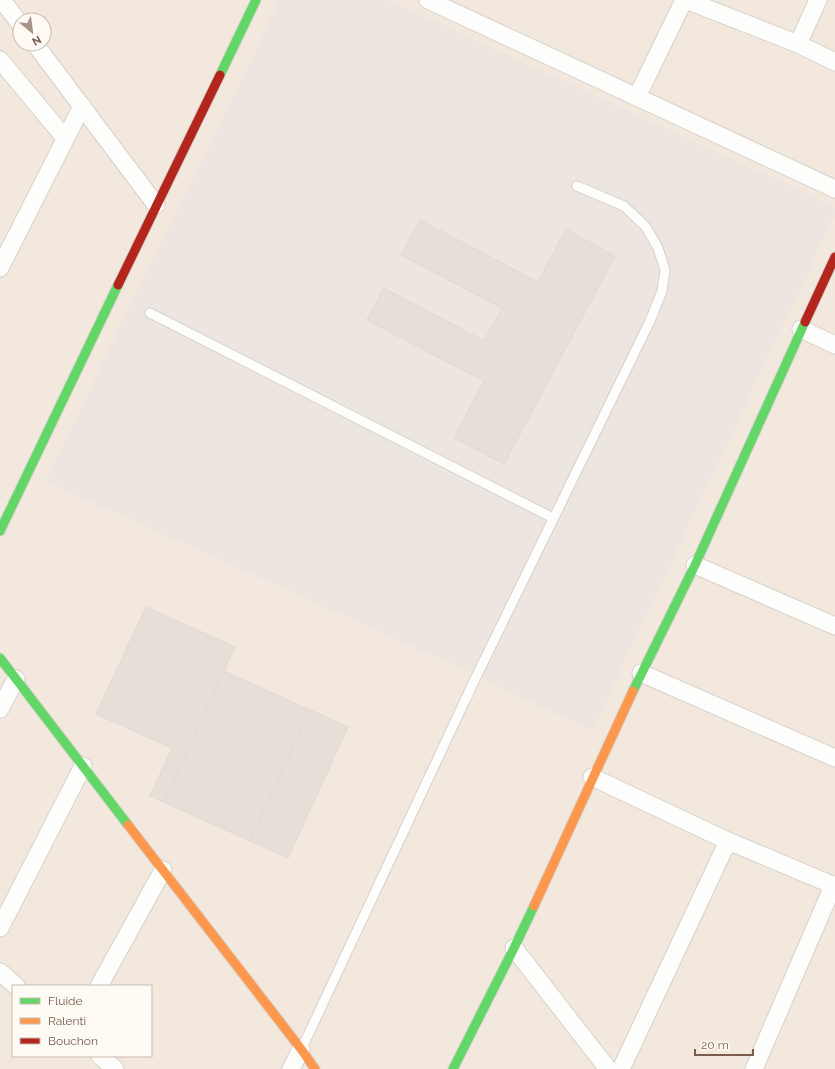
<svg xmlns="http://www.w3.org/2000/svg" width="835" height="1069" viewBox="0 0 835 1069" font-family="Raleway,sans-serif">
<rect width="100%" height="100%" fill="#f9f5f0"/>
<path fill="#f2e8de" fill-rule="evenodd" d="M0 0H835V1069H0ZM20 20H44V44H20ZM13 986H151V1056H13Z"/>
<path fill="#ede5e0" d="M280 0H389L835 207V215L592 731 476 675 45 481Z"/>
<g fill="#e6ded7" stroke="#e2d8d2">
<path d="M420 220 538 282 566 229 615 256 504 464 454 438 484 381 367 320 384 288 484 341 502 308 401 255Z"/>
<path d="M146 607 235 647 164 802 150 796 172 748 96 714Z"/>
<path d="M224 671 310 710 250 841 164 802Z"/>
<path d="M310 710 348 727 288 858 250 841Z"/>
</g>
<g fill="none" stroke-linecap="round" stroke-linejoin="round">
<defs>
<g id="lane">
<path d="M150 313 553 518"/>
<path d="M302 1048 476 677 650 321 662 291 665 270 658 248 646 227 624 206 577 186"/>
</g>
<g id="street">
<path d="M2 0 20 24"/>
<path d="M428 0 835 189"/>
<path d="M686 0 798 44 835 62"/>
<path d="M35 44 156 205"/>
<path d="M798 44 818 0"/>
<path d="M0 60 65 138"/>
<path d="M637 97 684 0"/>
<path d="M0 268 82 106"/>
<path d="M801 329 835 345"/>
<path d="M695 565 835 626"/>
<path d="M641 673 835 758"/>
<path d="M0 709 16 679"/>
<path d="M592 777 728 841 835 886"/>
<path d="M0 928 83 766"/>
<path d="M514 948 608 1069"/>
<path d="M0 972 16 986"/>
<path d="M99 986 163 870"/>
<path d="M100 1056 115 1069"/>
<path d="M291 1069 301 1049"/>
<path d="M621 1069 728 841"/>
<path d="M754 1069 833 886"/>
</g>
<g id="fast">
<path d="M220 75 256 0"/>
<path d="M0 531 118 285"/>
<path d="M0 658 128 825"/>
<path d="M633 691 695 565 805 322"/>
<path d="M453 1069 514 948 534 906"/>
</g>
<g id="slow">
<path d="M128 825 301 1049 315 1069"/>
<path d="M534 906 633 691"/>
</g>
<g id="jam">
<path d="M118 285 220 75"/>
<path d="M805 322 835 257"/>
</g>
</defs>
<use href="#lane" stroke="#d7d1cb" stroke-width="11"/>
<use href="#street" stroke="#d7d1cb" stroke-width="19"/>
<use href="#fast" stroke="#d9d2cb" stroke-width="11"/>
<use href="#slow" stroke="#d9d2cb" stroke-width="11"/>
<use href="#jam" stroke="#d9d2cb" stroke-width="11"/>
<use href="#lane" stroke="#fefefd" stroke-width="9"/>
<use href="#street" stroke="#fefefd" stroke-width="17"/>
<use href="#fast" stroke="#63d668" stroke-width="9"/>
<use href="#slow" stroke="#ff974d" stroke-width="9"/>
<use href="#jam" stroke="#b3261e" stroke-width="9"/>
</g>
<rect x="12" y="985" width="140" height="72" fill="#fffaf3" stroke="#cabbb1"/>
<rect x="20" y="998" width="20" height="6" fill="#63d668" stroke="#cabbb1"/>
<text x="48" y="1005" font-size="12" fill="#7a5c4d">Fluide</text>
<rect x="20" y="1018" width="20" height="6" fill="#ff974d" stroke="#cabbb1"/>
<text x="48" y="1025" font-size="12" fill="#7a5c4d">Ralenti</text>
<rect x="20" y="1038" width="20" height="6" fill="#b3261e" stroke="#cabbb1"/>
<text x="48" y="1045" font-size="12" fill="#7a5c4d">Bouchon</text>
<g transform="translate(32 32) rotate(151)"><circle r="19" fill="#fffaf3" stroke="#cabbb1"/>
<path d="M0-3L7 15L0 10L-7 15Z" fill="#a69286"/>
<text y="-6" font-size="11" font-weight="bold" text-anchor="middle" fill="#7a5c4d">N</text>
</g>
<path d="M695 1049v6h58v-6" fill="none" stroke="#7a5c4d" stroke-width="2"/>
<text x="701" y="1049" font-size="12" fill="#7a5c4d" stroke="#fffaf3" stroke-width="3" paint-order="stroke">20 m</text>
</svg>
